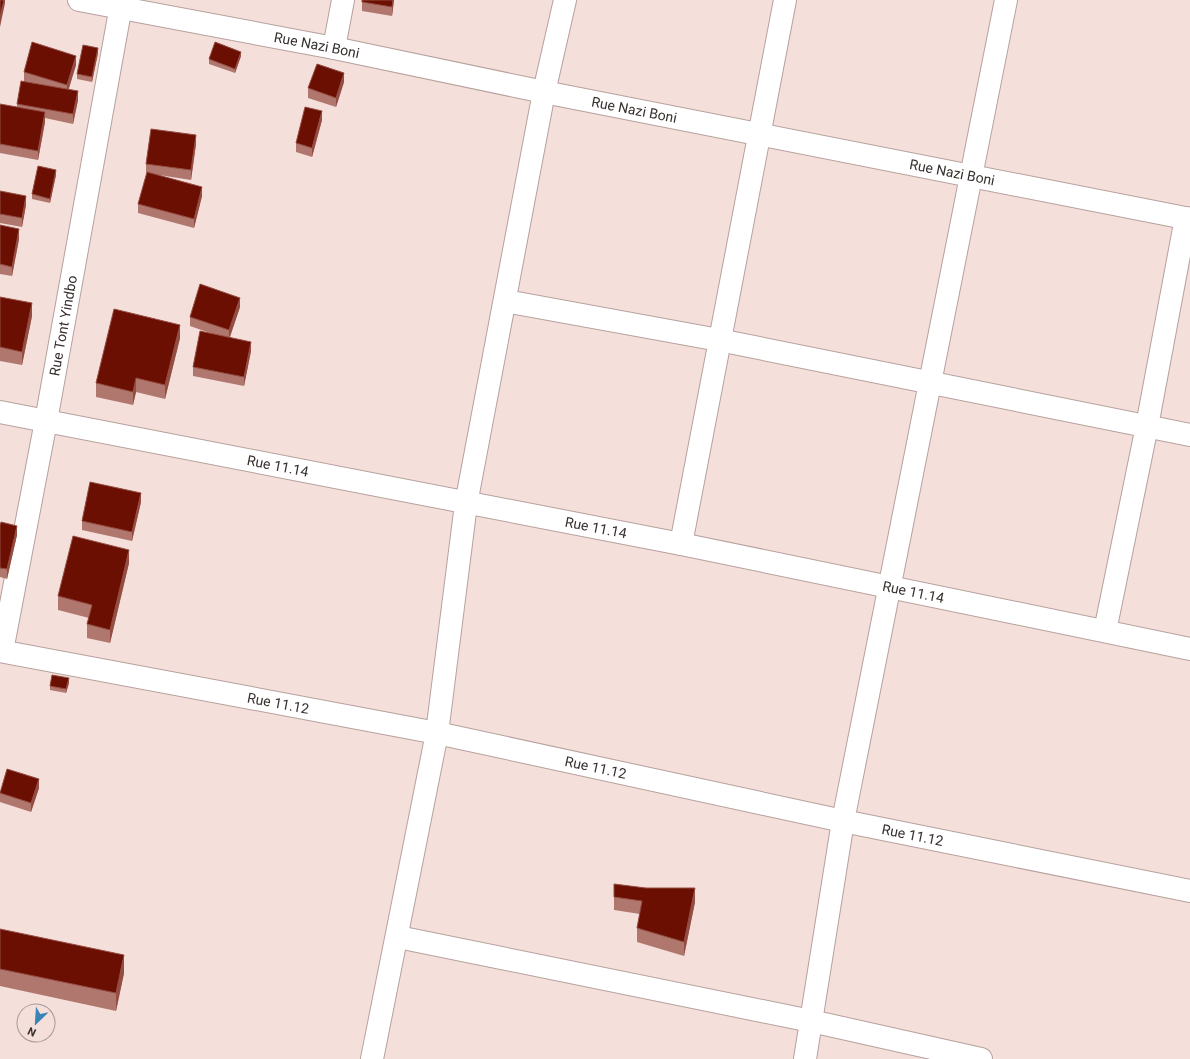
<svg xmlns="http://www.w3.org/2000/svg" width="1190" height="1059" viewBox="0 0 1190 1059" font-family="Roboto,sans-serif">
<rect width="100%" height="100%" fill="#f5dfdb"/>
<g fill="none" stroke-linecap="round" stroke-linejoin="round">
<defs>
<g id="street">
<path id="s1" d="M79 0 334 48 544 92 1190 219"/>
<path d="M334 48 343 0"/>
<path d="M505 301 719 340 1190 435"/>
<path id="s2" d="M0 412 681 544 1190 649"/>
<path d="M681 544 785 0"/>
<path d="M1105 631 1147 426 1186 218"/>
<path id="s3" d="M0 651 437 733 843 821 1190 891"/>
<path id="s4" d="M2 651 46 421 122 0"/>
<path d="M398 937 811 1021 981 1059"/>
<path d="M372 1059 437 733 466 504 544 92 565 0"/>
<path d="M805 1059 843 821 1006 0"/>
</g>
</defs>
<use href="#street" stroke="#b6a19d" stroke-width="24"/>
<use href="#street" stroke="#fff" stroke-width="22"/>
</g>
<g fill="#b0776e">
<path d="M394 0 392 16 362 11V2Z"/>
<path d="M98 53 92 82 77 79V74Z"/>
<path d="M241 56 235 73 209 64V59Z"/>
<path d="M76 65 68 90 78 100 73 124 45 118V122L38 160 0 153V106L17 107V104L24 81V72Z"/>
<path d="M344 82 336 107 308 98V88Z"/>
<path d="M322 120 312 157 296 152V143Z"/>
<path d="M196 144 191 180 159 175 202 196 194 228 138 213V204L147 174H146V164Z"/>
<path d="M56 175 50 203 32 199V194Z"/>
<path d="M0 191 26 205 22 227 0 223Z"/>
<path d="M0 225 19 239 12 276 0 274Z"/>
<path d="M0 297 32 316 22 365 0 361Z"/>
<path d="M240 307 230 337 251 351 244 386 193 376V367L213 334 190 326V317Z"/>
<path d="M180 338 165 399 136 392 133 405 96 397V383Z"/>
<path d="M141 502 132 541 82 530V521Z"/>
<path d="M0 525 17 535 7 579 0 577Z"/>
<path d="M129 563 110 643 87 638V624L89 618 58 610V596Z"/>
<path d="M69 683 66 693 50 690V686Z"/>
<path d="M39 788 31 812 0 802V792Z"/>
<path d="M614 884 695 902 684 956 637 942V928L640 914 614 910Z"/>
<path d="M0 929 124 973 116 1011 0 986Z"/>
</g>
<g fill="#944d43">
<path d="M4 0H5V3L0 27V17Z"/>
<path d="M393 0H394L392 16V7Z"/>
<path d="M98 48V53L92 82V77Z"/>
<path d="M241 52V56L235 73V69Z"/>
<path d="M76 56V65L67 95V85Z"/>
<path d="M344 73V82L336 107V98Z"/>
<path d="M78 91V100L73 124V114Z"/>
<path d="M322 111V120L312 157V148Z"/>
<path d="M45 112V122L38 160V151Z"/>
<path d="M196 135V144L191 180V170Z"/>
<path d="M56 170V175L50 203V199Z"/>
<path d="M202 187V196L194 228V219Z"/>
<path d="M26 196V205L22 227V218Z"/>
<path d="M19 229V239L12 276V267Z"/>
<path d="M240 298V307L229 339V330Z"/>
<path d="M32 303V316L22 365V352Z"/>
<path d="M180 325V338L165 399V385Z"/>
<path d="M251 342V351L244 386V377Z"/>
<path d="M136 378V392L133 405V392Z"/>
<path d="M141 493V502L132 541V532Z"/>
<path d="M17 526V535L7 579V569Z"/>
<path d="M129 550V563L110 643V630Z"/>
<path d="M69 678V683L66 693V689Z"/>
<path d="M39 779V788L31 812V803Z"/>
<path d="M695 888V902L684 956V942Z"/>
<path d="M124 955V973L116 1011V993Z"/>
</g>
<g fill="#6a0f02" stroke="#944d43">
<path d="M0 0H4L0 17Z"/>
<path d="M362 0H393L392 7 362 2Z"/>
<path d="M32 42 76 56 67 85 24 72Z"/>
<path d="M215 42 241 52 235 69 209 59Z"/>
<path d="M83 45 98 48 92 77 77 74Z"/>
<path d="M317 64 344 73 336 98 308 88Z"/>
<path d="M21 81 78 91 73 114 17 104Z"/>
<path d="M0 104 45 112 38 151 0 144Z"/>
<path d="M305 107 322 111 312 148 296 143Z"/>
<path d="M151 129 196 135 191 170 146 164Z"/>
<path d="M38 166 56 170 50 199 32 194Z"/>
<path d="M147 172 202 187 194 219 138 204Z"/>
<path d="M0 191 26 196 22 218 0 214Z"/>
<path d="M0 225 19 229 12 267 0 264Z"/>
<path d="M200 284 240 298 229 330 190 317Z"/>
<path d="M0 297 32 303 22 352 0 347Z"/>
<path d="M114 309 180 325 165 385 136 378 133 392 96 383Z"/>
<path d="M200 331 251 342 244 377 193 367Z"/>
<path d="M90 482 141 493 132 532 82 521Z"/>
<path d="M1 522 17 526 7 569 0 568V525Z"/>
<path d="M73 536 129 550 110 630 87 624 92 605 58 596Z"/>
<path d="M52 675 69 678 66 689 50 686Z"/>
<path d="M7 769 39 779 31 803 0 793Z"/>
<path d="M614 884 646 888H695L684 942 637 928 642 901 614 897Z"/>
<path d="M0 929 124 955 116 993 0 969Z"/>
</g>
<g text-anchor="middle" stroke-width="4" stroke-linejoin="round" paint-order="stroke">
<g font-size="14" fill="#372f2d" stroke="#f5dfdb">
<text dy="5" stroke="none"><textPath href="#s1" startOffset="242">Rue Nazi Boni</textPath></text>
<text dy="5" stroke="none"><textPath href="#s1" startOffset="566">Rue Nazi Boni</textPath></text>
<text dy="5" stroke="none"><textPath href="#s1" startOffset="890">Rue Nazi Boni</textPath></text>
<text dy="5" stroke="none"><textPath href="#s4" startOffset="331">Rue Tont Yindbo</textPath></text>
<text dy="5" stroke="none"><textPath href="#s2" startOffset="283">Rue 11.14</textPath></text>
<text dy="5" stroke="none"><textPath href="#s2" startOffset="607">Rue 11.14</textPath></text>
<text dy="5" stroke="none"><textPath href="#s2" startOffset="931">Rue 11.14</textPath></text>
<text dy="5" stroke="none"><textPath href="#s3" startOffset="283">Rue 11.12</textPath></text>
<text dy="5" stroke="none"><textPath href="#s3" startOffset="607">Rue 11.12</textPath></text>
<text dy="5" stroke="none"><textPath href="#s3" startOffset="931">Rue 11.12</textPath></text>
</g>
</g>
<g transform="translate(36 1023) rotate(205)"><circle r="19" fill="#f5dfdb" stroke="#a99995"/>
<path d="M0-3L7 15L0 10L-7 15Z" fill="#3984b7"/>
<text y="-6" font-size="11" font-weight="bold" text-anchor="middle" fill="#372f2d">N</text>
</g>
</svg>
